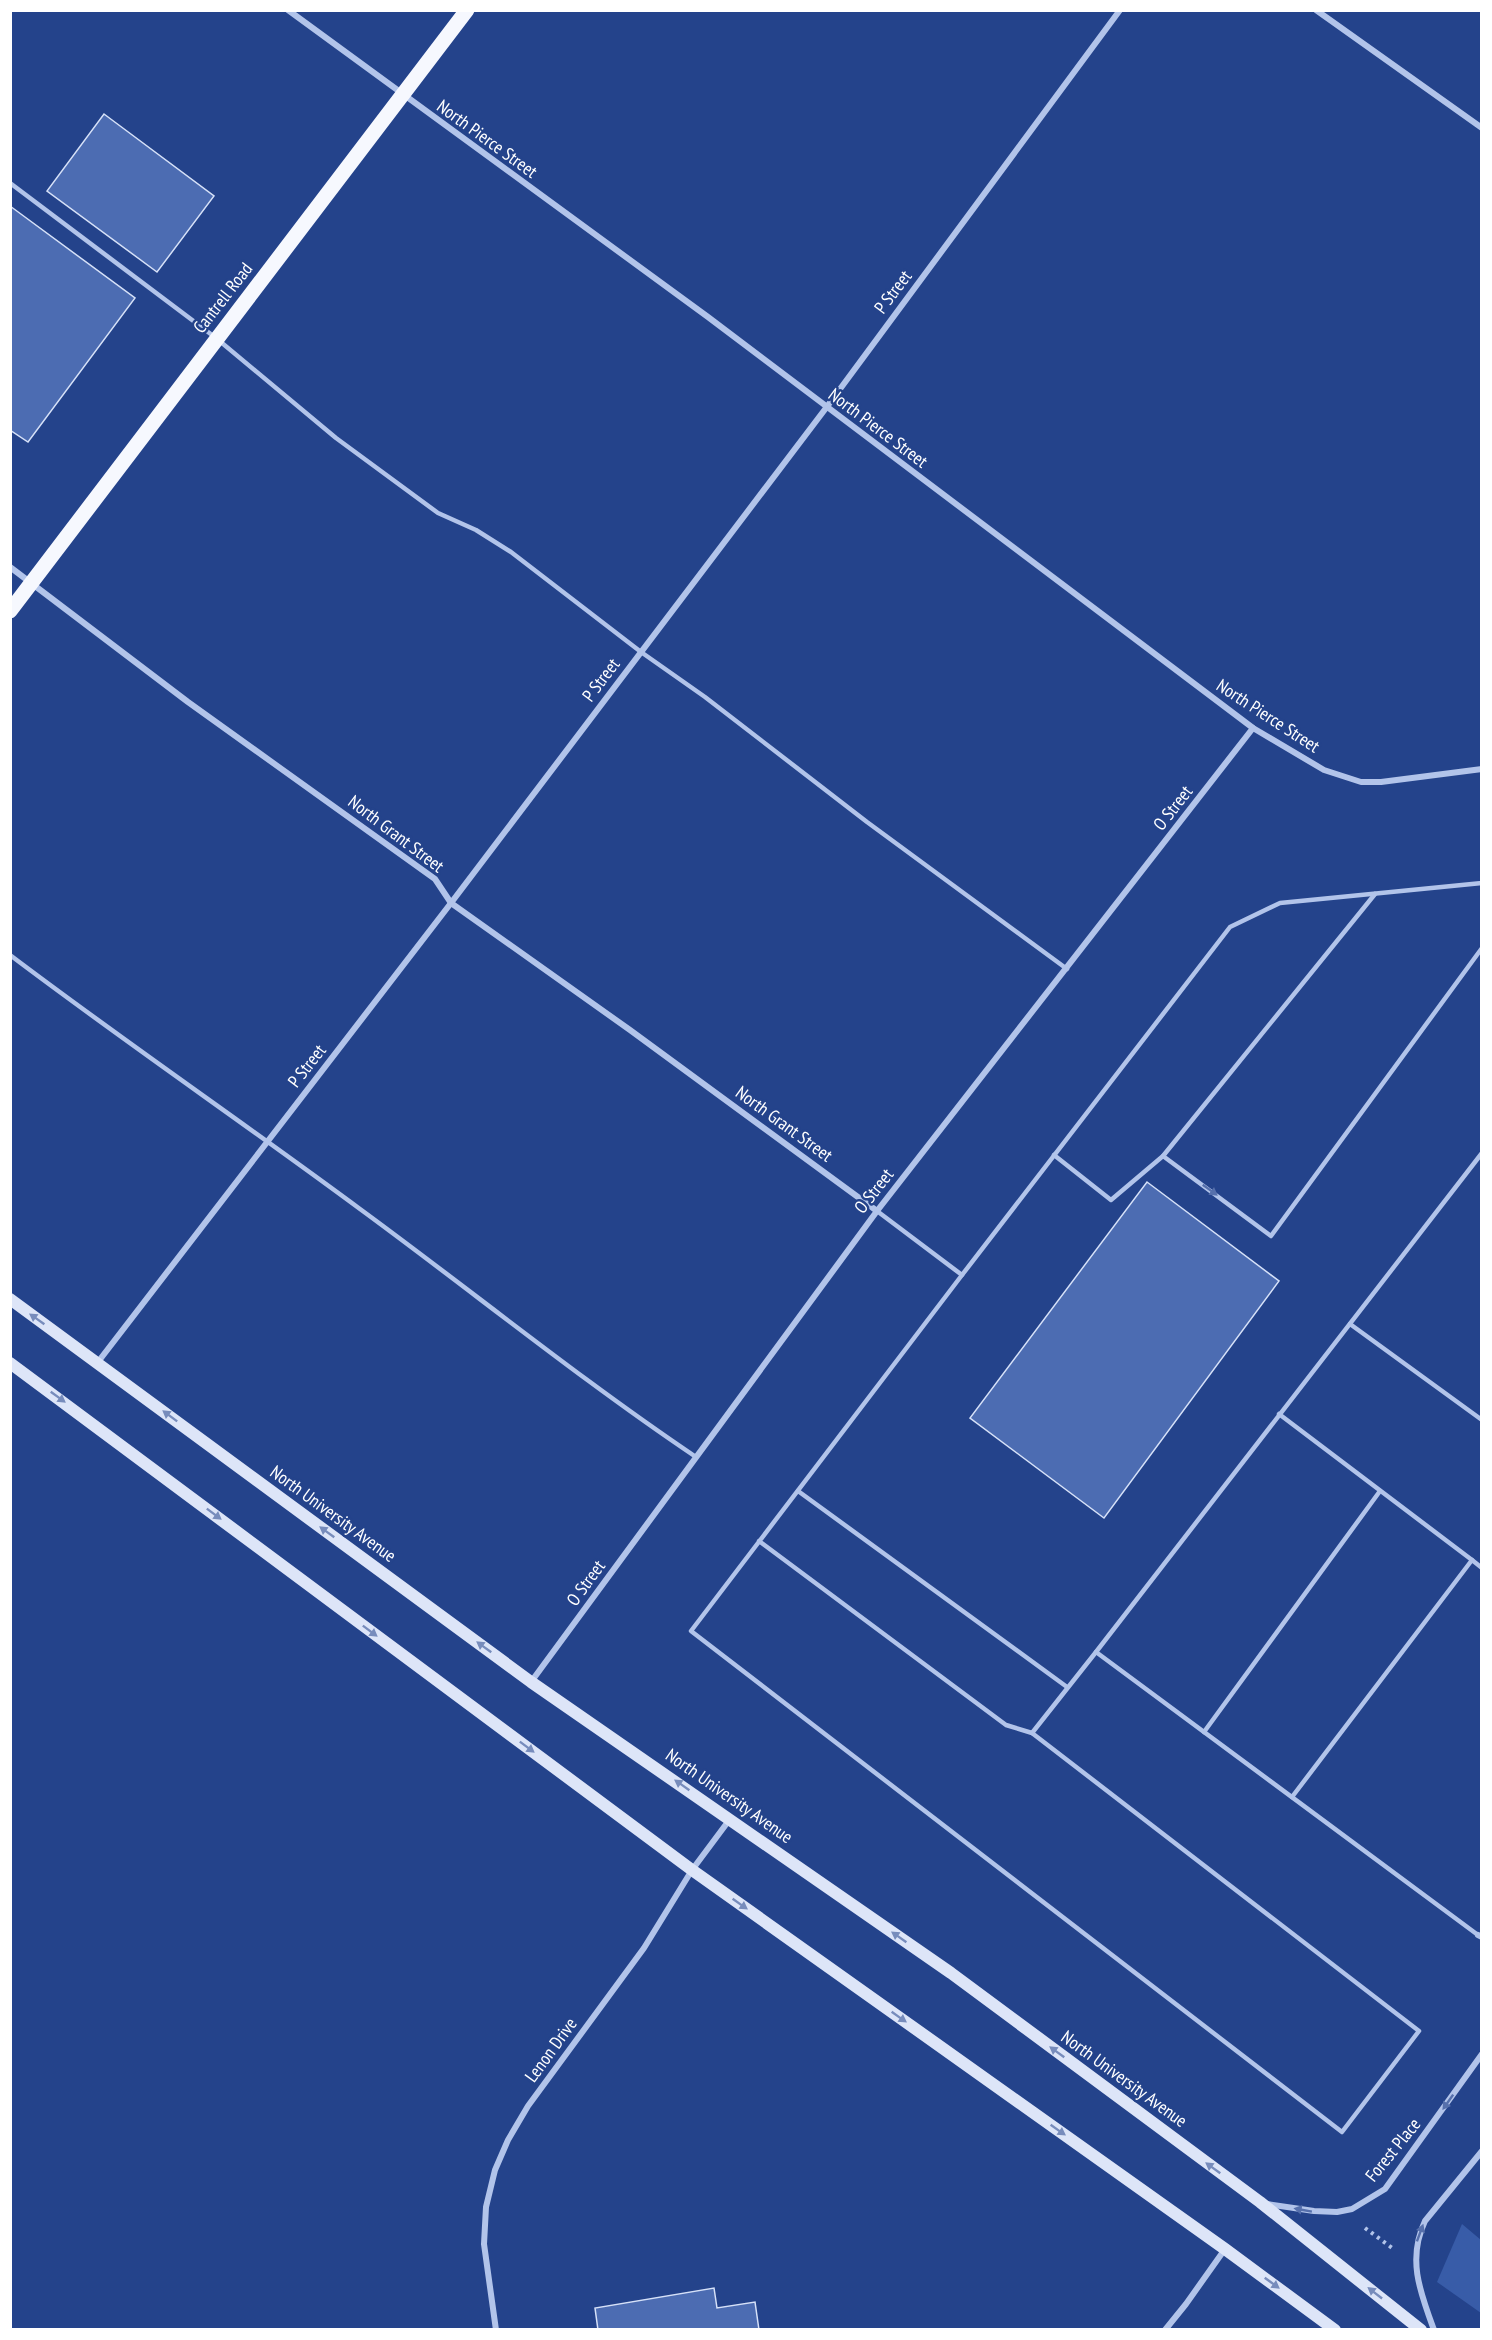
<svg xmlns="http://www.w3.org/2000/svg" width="1492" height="2340" viewBox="0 0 1492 2340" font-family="'PT Sans Narrow',sans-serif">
<rect width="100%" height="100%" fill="#24438b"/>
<path fill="#385ca8" d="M1462 2224 1481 2240V2313L1437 2282Z"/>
<g fill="#4c6cb2" stroke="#d6e1f8" stroke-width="1.5">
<path d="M104 114 214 196 157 272 47 191Z"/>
<path d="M10 206 135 298 28 442 10 430Z"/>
<path d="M1147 1182 1279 1281 1104 1518 970 1418Z"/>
<path d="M714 2288 717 2308 755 2302 759 2330H598L595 2308Z"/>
</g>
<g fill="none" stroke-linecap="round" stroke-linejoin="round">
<path stroke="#b2c4ea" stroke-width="4" stroke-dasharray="3 4.5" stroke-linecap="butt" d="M1365 2228 1395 2250"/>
<g stroke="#b2c4ea" stroke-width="4.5">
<path d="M10 183 216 338 336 438 438 513 476 530 511 552 641 652 705 697 867 822 1067 969"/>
<path d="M10 955C125 1042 244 1123 360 1209 472 1291 580 1379 696 1457"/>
<path d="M1054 1155 1111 1200 1163 1156 1375 894"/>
<path d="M1163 1156 1271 1236 1482 948"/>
<path d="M877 1211 962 1275 1230 927 1280 903 1482 883"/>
<path d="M1350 1324 1482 1420"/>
<path d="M1279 1414 1472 1560"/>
<path d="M798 1491 1067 1687"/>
<path d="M759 1541 1006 1725 1032 1733 1419 2031 1342 2132 691 1631 962 1275"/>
<path d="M1204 1732 1380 1491"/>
<path d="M1032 1733 1096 1652"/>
<path d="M1292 1797 1472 1560 1482 1568"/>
<path d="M1478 1935 1096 1652 1482 1153"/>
</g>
<g stroke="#b2c4ea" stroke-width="6">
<path d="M288 10 708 317 1253 728 1324 770 1361 782H1381L1482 769"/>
<path d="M1316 10 1482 128"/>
<path d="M10 567 188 702 435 879 451 903 630 1030 877 1211"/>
<path d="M98 1362 451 903 826 408 1120 10"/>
<path d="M531 1682 877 1211 1253 728"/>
<path d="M1478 1935 1482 1937"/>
<path d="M1267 2204 1314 2211 1337 2212 1352 2209 1385 2189 1482 2054"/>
<path d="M496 2330 484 2244 486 2207 495 2170 508 2140 528 2106 644 1948 692 1870 730 1819"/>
<path d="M1165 2330 1186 2304 1225 2249"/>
<path d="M1434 2330C1420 2292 1407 2259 1425 2221L1482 2151"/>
</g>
<g stroke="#dde5f8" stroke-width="12">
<path d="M10 1299 531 1682 951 1973 1260 2202 1421 2330"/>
<path d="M10 1363 692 1870 1225 2249 1335 2330"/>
</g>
<path stroke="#f6f8fe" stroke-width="15" d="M10 611 467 10"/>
</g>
<defs><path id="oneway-solid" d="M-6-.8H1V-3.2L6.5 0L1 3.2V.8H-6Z" transform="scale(1.5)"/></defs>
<g fill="#5670ac">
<use href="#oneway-solid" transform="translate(1210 1190) rotate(36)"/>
<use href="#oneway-solid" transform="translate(1448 2102) rotate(125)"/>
<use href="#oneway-solid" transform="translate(1303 2210) rotate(-170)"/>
<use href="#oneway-solid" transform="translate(1420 2233) rotate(-70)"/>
</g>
<g fill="#778cbc">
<use href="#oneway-solid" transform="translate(37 1319) rotate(-145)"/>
<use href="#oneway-solid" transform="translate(58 1397) rotate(36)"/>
<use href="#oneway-solid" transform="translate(170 1416) rotate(-143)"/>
<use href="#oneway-solid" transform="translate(214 1514) rotate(37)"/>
<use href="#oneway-solid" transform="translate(327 1532) rotate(-144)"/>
<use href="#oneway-solid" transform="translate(370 1631) rotate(37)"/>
<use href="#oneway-solid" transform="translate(484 1647) rotate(-144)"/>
<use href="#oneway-solid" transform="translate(527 1747) rotate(37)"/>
<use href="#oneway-solid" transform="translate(682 1785) rotate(-145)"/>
<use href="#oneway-solid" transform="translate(740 1904) rotate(35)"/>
<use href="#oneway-solid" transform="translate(899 1937) rotate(-145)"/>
<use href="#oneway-solid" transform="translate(899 2017) rotate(35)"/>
<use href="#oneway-solid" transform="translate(1057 2052) rotate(-144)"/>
<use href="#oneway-solid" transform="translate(1058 2130) rotate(35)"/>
<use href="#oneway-solid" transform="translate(1213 2168) rotate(-144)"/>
<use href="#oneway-solid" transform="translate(1272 2283) rotate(36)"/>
<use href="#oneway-solid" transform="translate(1375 2293) rotate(-142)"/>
</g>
<g text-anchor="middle" stroke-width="5" stroke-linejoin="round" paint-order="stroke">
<g font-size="18" fill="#fff" stroke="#24438b">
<text transform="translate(487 139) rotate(36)" y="6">North Pierce Street</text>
<text transform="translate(893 292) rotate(-53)" y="6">P Street</text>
<text transform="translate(223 298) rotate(-52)" y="6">Cantrell Road</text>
<text transform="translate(878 428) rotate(37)" y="6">North Pierce Street</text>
<text transform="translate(601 680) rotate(-53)" y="6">P Street</text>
<text transform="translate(1268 716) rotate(33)" y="6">North Pierce Street</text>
<text transform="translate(1173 808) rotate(-52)" y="6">O Street</text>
<text transform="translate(396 834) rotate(37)" y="6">North Grant Street</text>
<text transform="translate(307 1066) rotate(-52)" y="6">P Street</text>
<text transform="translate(784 1124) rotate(36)" y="6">North Grant Street</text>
<text transform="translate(874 1191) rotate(-52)" y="6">O Street</text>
<text transform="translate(333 1514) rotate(36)" y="6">North University Avenue</text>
<text transform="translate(586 1583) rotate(-54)" y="6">O Street</text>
<text transform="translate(729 1796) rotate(35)" y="6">North University Avenue</text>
<text transform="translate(551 2050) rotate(-54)" y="6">Lenon Drive</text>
<text transform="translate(1124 2079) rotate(36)" y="6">North University Avenue</text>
<text transform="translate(1393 2150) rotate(-51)" y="6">Forest Place</text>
</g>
</g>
<rect width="1492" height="2340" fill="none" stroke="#ffffff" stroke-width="24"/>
</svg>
